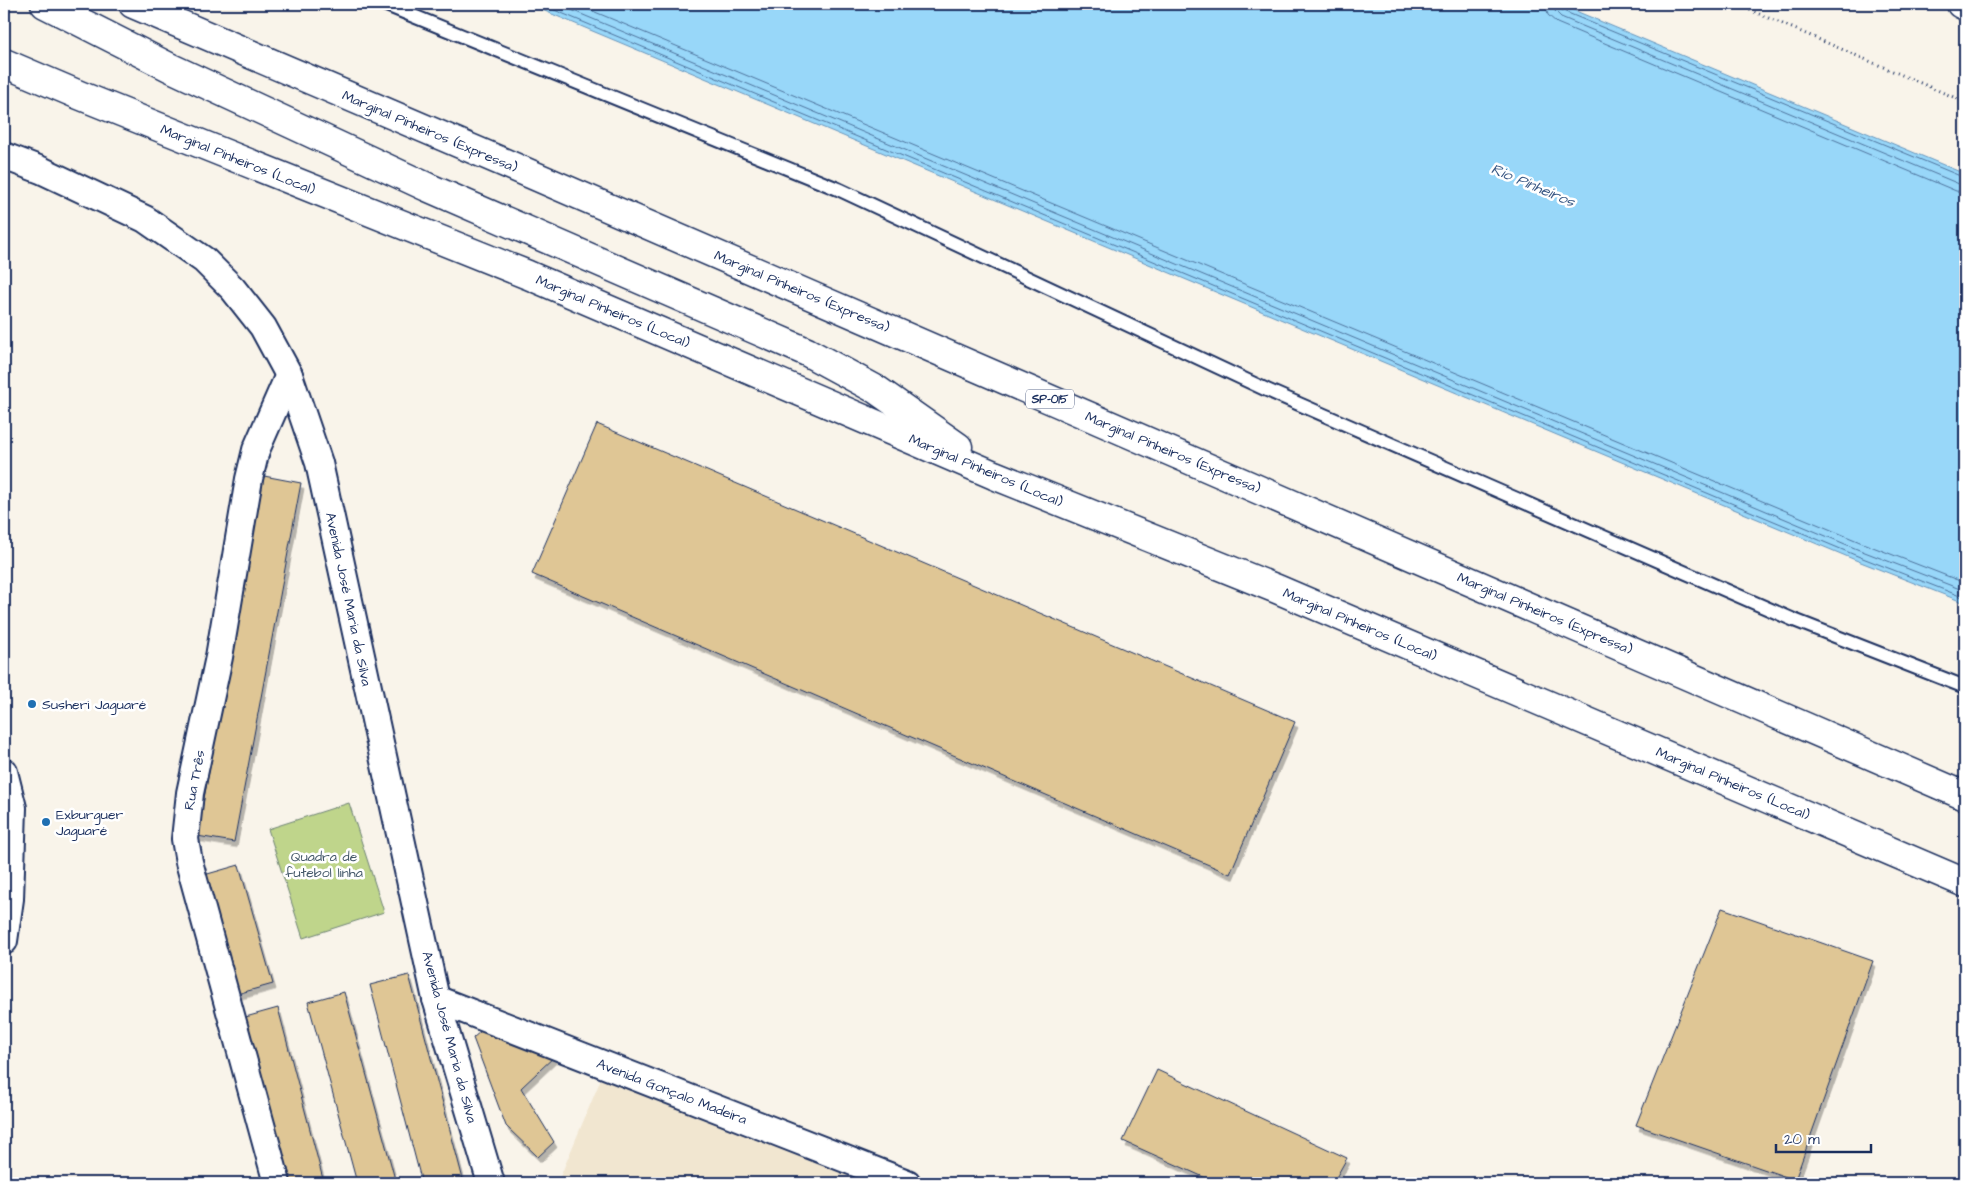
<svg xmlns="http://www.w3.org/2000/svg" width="1969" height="1187" viewBox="0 0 1969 1187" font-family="'Architects Daughter',sans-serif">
<defs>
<filter id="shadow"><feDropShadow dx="3" dy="5.5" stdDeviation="0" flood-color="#0004"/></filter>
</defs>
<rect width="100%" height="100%" fill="#f9f4ea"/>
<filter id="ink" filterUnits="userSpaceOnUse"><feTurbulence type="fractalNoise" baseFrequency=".02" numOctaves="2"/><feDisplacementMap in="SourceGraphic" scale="10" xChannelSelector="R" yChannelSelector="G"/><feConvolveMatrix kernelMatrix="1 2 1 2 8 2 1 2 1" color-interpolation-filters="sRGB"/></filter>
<g filter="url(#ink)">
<path fill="#f1e6d0" d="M608 1062 883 1183H559L558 1182Z"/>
<path fill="#bfd58b" stroke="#6d8274" d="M349 803 384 912 303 938 268 829Z"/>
<path fill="#98d7f9" stroke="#6694bb" d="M528 4H1559L1965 174V603L1853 559Z"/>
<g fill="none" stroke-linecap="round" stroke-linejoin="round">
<g stroke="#4d729c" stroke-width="1">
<path d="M540 4 1855 555 1965 598"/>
<path d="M557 4 1857 549 1965 591"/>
<path d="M576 4 1860 542 1965 583"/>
<path d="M1545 4 1548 15 1557 23 1956 191 1965 192"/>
<path d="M1553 4 1555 11 1561 17 1959 184 1965 185"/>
<path d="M1559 4 1560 8 1563 11 1965 178"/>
</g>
</g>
<g fill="#dfc695" stroke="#1b2f5e" filter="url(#shadow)">
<path d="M597 424 1295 722 1230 874 532 574Z"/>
<path d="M264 476 301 483 234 842 197 836Z"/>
<path d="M239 865 273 984 237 994 204 875Z"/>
<path d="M1722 908 1873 961 1795 1180 1636 1125Z"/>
<path d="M409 975 464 1183H422L370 985Z"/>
<path d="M344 992 396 1183H357L308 1002Z"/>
<path d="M278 1008 324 1183H287L242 1018Z"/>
<path d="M489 1024 556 1055 521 1088 554 1142 538 1157 506 1126 473 1038Z"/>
<path d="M1157 1070 1347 1158 1333 1183H1217L1123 1141Z"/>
</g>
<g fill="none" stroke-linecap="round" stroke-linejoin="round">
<defs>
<path id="lane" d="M384 4 838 189 1267 390 1794 620 1965 687"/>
<g id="street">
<path d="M4 156 41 170 145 219 204 260 233 289 263 327 289 375 319 463 436 999 491 1183"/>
<path d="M4 772 13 808 10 899 4 941"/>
<path d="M436 999 907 1183"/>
<path d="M277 1183 189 862 185 839 190 793 219 657 249 479 256 450 289 375"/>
</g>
<g id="highway">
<path d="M45 4 169 67 427 187 807 352 877 390 958 447"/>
<path d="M133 4 512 166 1965 796"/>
<path d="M1961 4 1965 6"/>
<path d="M4 63 79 95 528 275 994 475 1277 589 1965 883"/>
</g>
</defs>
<use href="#lane" stroke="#1b2f5e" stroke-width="16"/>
<use href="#street" stroke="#1b2f5e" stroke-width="30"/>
<use href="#highway" stroke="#1b2f5e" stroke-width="31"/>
<path stroke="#1b2f5e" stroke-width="3" stroke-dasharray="1 4" stroke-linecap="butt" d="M1736 4 1965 102"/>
<use href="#lane" stroke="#fff" stroke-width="12"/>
<use href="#street" stroke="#fff" stroke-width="26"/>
<use href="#highway" stroke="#fff" stroke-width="28"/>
</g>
</g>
<g fill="#1f6fb2" stroke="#fff" stroke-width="2">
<circle cx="32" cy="704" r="5"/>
<circle cx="46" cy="822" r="5"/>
</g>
<g text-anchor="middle" stroke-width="5" stroke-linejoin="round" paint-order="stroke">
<rect fill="#fff" stroke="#5f6d8e" stroke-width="1" x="1026" y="389.5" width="48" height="19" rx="4"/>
<g font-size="12" font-weight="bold" fill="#1b2f5e">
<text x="1050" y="403">SP-015</text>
</g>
<g font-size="14" fill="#1b2f5e" stroke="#fff">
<text transform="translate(430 131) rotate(23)" y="5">Marginal Pinheiros (Expressa)</text>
<text transform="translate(238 159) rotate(22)" y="5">Marginal Pinheiros (Local)</text>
<text transform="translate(802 291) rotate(23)" y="5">Marginal Pinheiros (Expressa)</text>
<text transform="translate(613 311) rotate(23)" y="5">Marginal Pinheiros (Local)</text>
<text transform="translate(1173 452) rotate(23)" y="5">Marginal Pinheiros (Expressa)</text>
<text transform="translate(986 470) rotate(23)" y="5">Marginal Pinheiros (Local)</text>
<text transform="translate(349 599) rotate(78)" y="5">Avenida José Maria da Silva</text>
<text transform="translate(1545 613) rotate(23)" y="5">Marginal Pinheiros (Expressa)</text>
<text transform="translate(1360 624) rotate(23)" y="5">Marginal Pinheiros (Local)</text>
<text transform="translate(194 780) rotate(-79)" y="5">Rua Três</text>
<text transform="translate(1733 783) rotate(23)" y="5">Marginal Pinheiros (Local)</text>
<text transform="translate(450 1037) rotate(75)" y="5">Avenida José Maria da Silva</text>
<text transform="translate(672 1091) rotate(21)" y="5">Avenida Gonçalo Madeira</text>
</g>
<g font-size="14" fill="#1b2f5e" stroke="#fff" text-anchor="start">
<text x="42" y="709">Susheri Jaguaré</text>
<text x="56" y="819">Exburguer<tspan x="56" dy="16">Jaguaré</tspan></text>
</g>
<g font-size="14" fill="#445869" stroke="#fff">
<text x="324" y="861">Quadra de<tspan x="324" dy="16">futebol linha</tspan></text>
</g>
<g font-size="15" font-style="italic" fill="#3a5985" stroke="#fff">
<text transform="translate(1533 185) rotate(23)" y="5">Rio Pinheiros</text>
</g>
</g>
<rect width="1969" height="1187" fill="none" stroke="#fff" stroke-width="20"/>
<rect x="10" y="10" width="1949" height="1167" fill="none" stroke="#1b2f5e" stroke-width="2" filter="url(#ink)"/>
<path d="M1776 1144v8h95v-8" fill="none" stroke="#1b2f5e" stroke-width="2.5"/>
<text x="1784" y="1144" font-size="15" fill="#1b2f5e" stroke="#ffffff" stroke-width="4" paint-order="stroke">20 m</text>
</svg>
